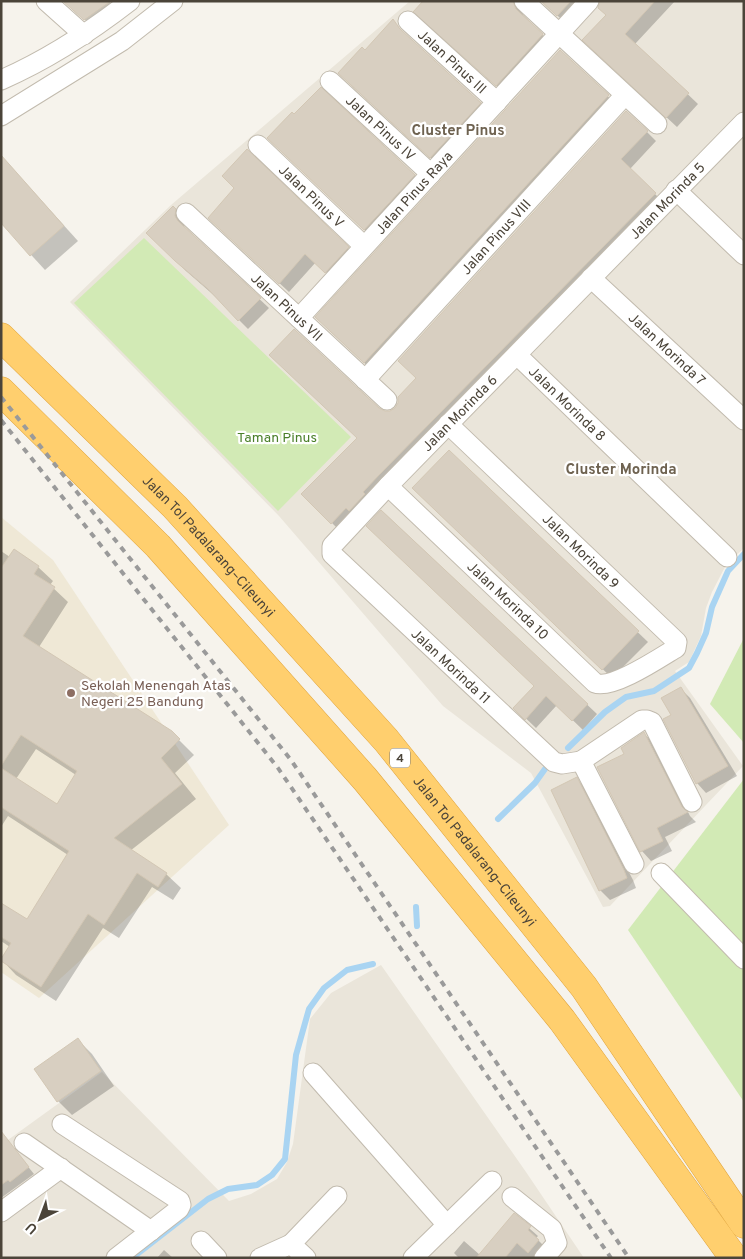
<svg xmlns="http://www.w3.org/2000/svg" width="745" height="1259" viewBox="0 0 745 1259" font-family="Overpass,sans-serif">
<rect width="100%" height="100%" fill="#f6f3ec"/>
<g fill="#eae5da">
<path d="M410 1H744V548L726 565 712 592 706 608 701 636 689 662 675 671 743 766 610 906 603 907 531 773 443 706 279 516 70 302 171 205Z"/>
<path d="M381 965 526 1172 584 1258H1V1145L102 1072 229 1201 251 1194 277 1179 287 1162 293 1144 310 1019 331 993Z"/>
</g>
<path fill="#efe8d6" d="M1 517 53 560 229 825 39 998 1 972Z"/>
<g fill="#d2eab5">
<path d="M144 238 351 437 278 511 74 303Z"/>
<path d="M744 638V743L710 704Z"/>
<path d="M744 779V1102L628 930Z"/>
</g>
<g fill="#0003" fill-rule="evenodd">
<path d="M64 1H109L119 12 95 29Z"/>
<path d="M425 1H529L522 9 523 15 552 45 507 95 425 21Z"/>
<path d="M541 1H590L568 25Z"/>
<path d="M601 1H675L635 44 698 104 677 127 594 50 607 15Z"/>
<path d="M393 21 408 38 489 113 440 166 349 83 365 51Z"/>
<path d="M560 51 618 106 374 372 326 327Z"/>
<path d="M294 116 414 175 424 185 374 239 278 147Z"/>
<path d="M647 132 656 141 630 169 665 204 341 532 303 494 359 438 379 409 385 412H391L396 408 418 379 400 361Z"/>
<path d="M248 151 357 257 335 281 316 262 289 292 219 227 236 188Z"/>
<path d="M1 156 78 241 45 270 1 222Z"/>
<path d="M173 208 185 220 184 226 187 231 269 308 248 329 217 298 186 271 148 233Z"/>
<path d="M449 452 648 642 612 678 423 498Z"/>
<path d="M382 511 597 714 583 730 557 705 536 728 515 708 536 686Z"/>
<path d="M1 551 10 557 38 567 53 581 50 585 68 602 39 647 171 732 194 755 175 773 196 799 130 851 166 874 181 888 173 900 152 887 119 938 103 928 56 1001 16 975 2 960 10 947 1 941V905L27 921 68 855 8 816 1 827ZM36 749 76 775 57 806 16 779Z"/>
<path d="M680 688 690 698 737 776 706 793 697 783 673 715Z"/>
<path d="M644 734 654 743 690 816 696 822 665 837 672 851 651 861 642 851 626 754Z"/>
<path d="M577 779 586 789 633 880 636 888 610 900 600 890Z"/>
<path d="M78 1040 92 1054 114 1086 72 1115 58 1101Z"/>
<path d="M9 1143 34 1174 1 1198V1149Z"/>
<path d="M514 1215 538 1236 536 1238 547 1249 539 1258H459L454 1253 464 1241 480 1255Z"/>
<path d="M164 1250 173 1258H157Z"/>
</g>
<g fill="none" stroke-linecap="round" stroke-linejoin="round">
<g stroke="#a9d4f2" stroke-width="6">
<path d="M568 748 605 712 626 697 654 691 689 668 697 653 706 633 712 607 728 571 744 554"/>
<path d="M498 819 535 783 545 769"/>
<path d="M416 907 417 926"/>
<path d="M132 1258 208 1199 228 1189 257 1185 272 1175 285 1159 296 1055 309 1009 324 988 347 970 373 964"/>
</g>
</g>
<g fill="#d8cfc1" stroke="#d3c7b4">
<path d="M63 1H111L84 20Z"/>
<path d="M423 1H513L516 9 543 34 496 86 413 12Z"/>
<path d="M541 1H571L557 16Z"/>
<path d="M600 1H655L625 34 689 93 666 118 582 40 606 15 598 8Z"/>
<path d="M393 19 400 29 481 103 430 158 338 73 362 47 365 50Z"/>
<path d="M560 50 609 95 364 363 315 317Z"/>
<path d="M321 87 415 175 364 230 267 138 292 112 294 114Z"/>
<path d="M626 111 648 131 621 159 656 193 380 474 363 492 365 494 349 511 346 508 331 524 301 494 357 438 269 355 294 329 379 408 385 411H390L395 408 398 403V397L416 378 398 361Z"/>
<path d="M247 149 349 247 325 273 305 254 279 284 208 218 234 188 222 176Z"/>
<path d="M1 155 64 226 30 256 1 223Z"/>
<path d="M173 206 176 209 175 216 178 221 261 298 238 321 208 289 175 261 146 233Z"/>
<path d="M449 450 639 631 602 670 412 488Z"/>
<path d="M381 510 588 704 572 721 546 696 525 720 513 708 534 686 366 526Z"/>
<path d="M14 549 39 566 34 574 55 587 23 636 172 731 180 739 161 758 182 784 114 838 167 873 158 887 137 873 104 925 88 914 41 987 1 961V959L11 943 1 937V903L27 919 69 851 1 807V768L57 804 77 771 21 735 1 766V568Z"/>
<path d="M681 687 728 766 696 784 663 719 671 715 661 698Z"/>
<path d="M644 732 682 807 688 812 657 828 663 841 640 852 597 767 624 754 621 748Z"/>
<path d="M577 777 624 870 627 878 599 891 551 790Z"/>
<path d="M78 1038 101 1071 57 1102 34 1069Z"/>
<path d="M1 1131 29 1167 10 1182 8 1180 1 1185Z"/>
<path d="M514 1213 531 1226 528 1230 539 1240 528 1253 517 1243 505 1258H476Z"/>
</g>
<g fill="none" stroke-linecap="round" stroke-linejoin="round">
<defs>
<g id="minor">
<path d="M46 1 84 35"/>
<path d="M524 1 657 124"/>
<path id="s1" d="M408 21 497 102"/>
<path d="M1 80C47 60 90 32 130 1"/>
<path id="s2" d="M330 81 431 174"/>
<path d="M1 116 122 41 173 1"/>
<path id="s3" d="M258 145 364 246"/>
<path d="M676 190 744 255"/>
<path id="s4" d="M186 213 387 400"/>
<path id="s5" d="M591 278 744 420"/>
<path id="s6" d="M299 318 589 1"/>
<path id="s7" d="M517 355 727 557"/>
<path id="s8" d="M365 380 625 95"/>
<path id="s9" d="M388 486 595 683C612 690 661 657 676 648L677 642 448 424"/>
<path id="s10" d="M581 761 562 764 554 762 332 554V546L388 486 744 122"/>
<path d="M634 864 581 761 642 720H647L652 722 692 802"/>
<path d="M661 873 744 959"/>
<path d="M313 1073 447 1225"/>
<path d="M62 1124 180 1201 181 1205 179 1209 116 1258"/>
<path d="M24 1143 151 1231"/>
<path d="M512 1197 552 1229 557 1243 544 1258"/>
<path d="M1 1212 61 1168"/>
<path d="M201 1241 217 1258"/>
<path d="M291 1244 337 1196"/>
<path d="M260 1258 291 1244 306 1258"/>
<path d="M413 1258 492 1181"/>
</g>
<g id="motorway">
<path id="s11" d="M1 337 175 507 386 740 584 987 744 1224"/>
<path d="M1 391 158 546 365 779 562 1020 734 1258"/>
</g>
</defs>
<use href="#minor" stroke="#c2bbae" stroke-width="21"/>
<use href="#motorway" stroke="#e0a43c" stroke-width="29"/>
<use href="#minor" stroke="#fff" stroke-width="19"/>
<use href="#motorway" stroke="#ffcf6e" stroke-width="28"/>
<g stroke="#9a9a9a" stroke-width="4" stroke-dasharray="6 6" stroke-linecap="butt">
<path d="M1 397 291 760 629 1258"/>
<path d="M1 420 278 768 611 1258"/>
</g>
</g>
<circle fill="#8d6e63" stroke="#fff" stroke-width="2" cx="71" cy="693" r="5"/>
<g text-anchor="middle" stroke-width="4.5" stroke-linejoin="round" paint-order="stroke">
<rect fill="#fff" stroke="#817c74" stroke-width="1" x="390" y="748.5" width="20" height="19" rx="4"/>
<g font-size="12" font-weight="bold" fill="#4b4439">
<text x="400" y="762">4</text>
</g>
<g font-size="14" fill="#4b4439" stroke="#fff">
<text dy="5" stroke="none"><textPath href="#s1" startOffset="60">Jalan Pinus III</textPath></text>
<text dy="5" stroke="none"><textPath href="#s2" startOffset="69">Jalan Pinus IV</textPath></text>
<text dy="5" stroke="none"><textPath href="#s6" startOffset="170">Jalan Pinus Raya</textPath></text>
<text dy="5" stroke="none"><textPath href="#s3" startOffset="74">Jalan Pinus V</textPath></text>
<text dy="5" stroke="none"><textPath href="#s10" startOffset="821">Jalan Morinda 5</textPath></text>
<text dy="5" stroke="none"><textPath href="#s8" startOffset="194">Jalan Pinus VIII</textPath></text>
<text dy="5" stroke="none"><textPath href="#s4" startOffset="138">Jalan Pinus VII</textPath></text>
<text dy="5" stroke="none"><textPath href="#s5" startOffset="104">Jalan Morinda 7</textPath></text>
<text dy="5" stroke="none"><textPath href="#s7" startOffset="70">Jalan Morinda 8</textPath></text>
<text dy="5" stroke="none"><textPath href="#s10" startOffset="524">Jalan Morinda 6</textPath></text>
<text dy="5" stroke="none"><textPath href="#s11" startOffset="295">Jalan Tol Padalarang–Cileunyi</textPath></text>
<text transform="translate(581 551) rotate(44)" y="5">Jalan Morinda 9</text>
<text dy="5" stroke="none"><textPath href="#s9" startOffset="166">Jalan Morinda 10</textPath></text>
<text transform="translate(451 666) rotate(43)" y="5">Jalan Morinda 11</text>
<text dy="5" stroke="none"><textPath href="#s11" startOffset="700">Jalan Tol Padalarang–Cileunyi</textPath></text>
</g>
<g font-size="14" fill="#4a7f2a" stroke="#fff">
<text x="277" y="442">Taman Pinus</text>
</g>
<g font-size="14" fill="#785e54" stroke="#fff" text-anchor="start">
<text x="81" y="690">Sekolah Menengah Atas<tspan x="81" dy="16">Negeri 25 Bandung</tspan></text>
</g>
<g font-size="15" font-weight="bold" fill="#6e6250" stroke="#fff">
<text x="458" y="135">Cluster Pinus</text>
<text x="621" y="474">Cluster Morinda</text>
</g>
</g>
<rect width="745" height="1259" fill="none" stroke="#4b4439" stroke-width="5"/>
<g transform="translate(40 1219) rotate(222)" stroke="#ffffff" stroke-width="4" paint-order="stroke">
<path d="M0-4L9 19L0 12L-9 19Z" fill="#4b4439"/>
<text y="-8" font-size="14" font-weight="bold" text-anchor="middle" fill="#4b4439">U</text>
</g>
</svg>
